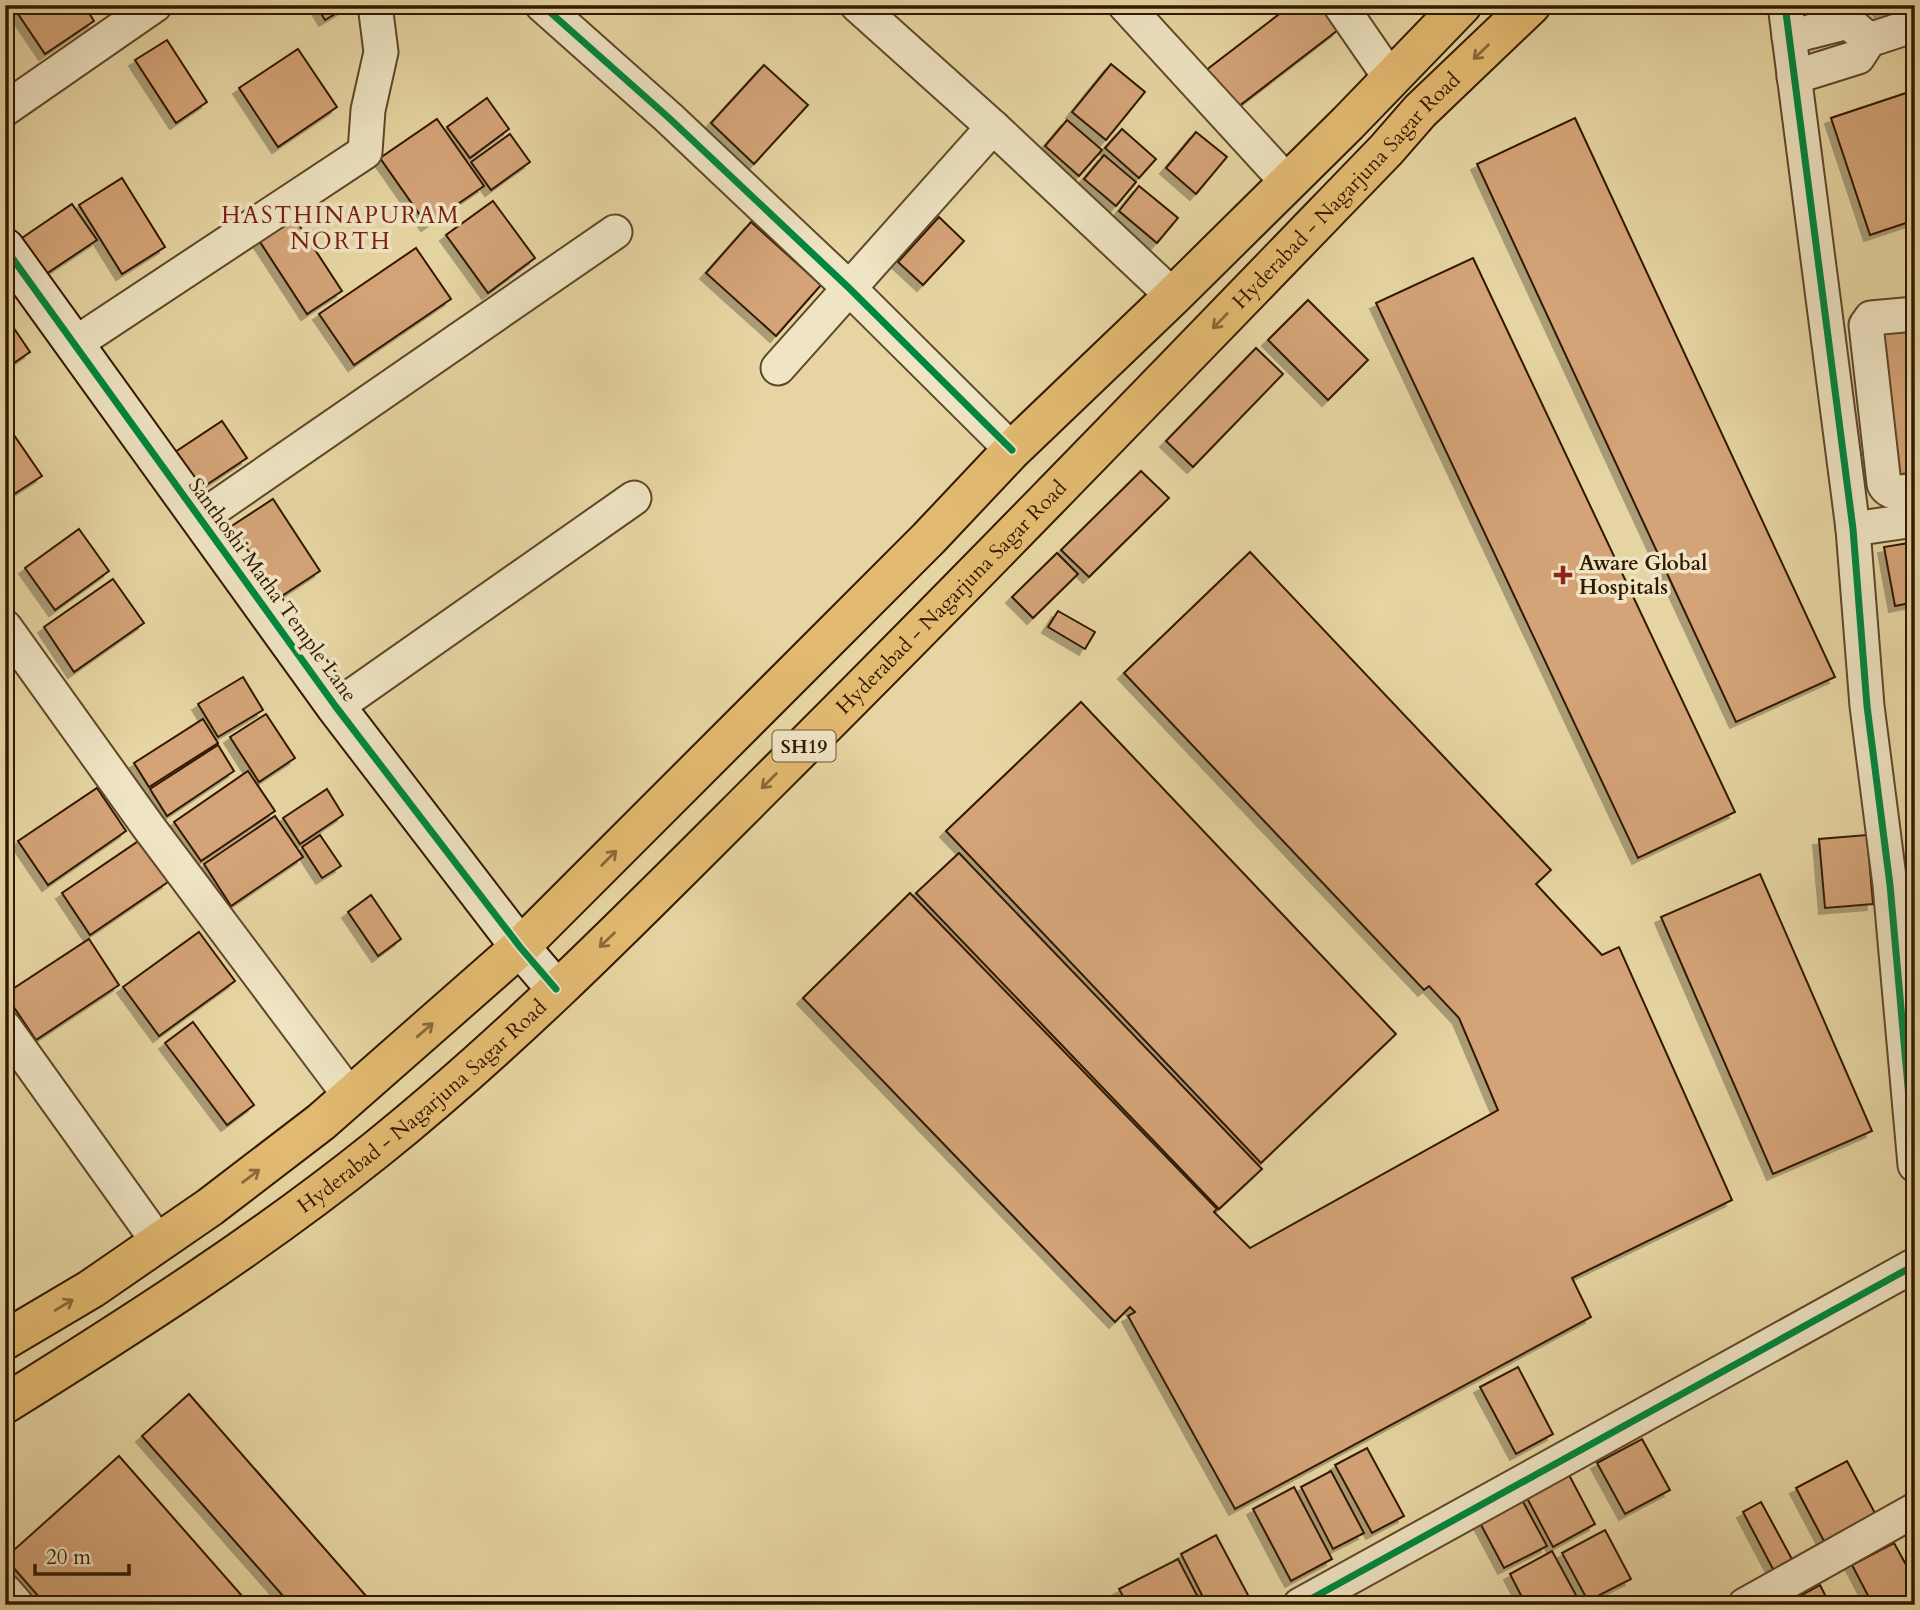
<svg xmlns="http://www.w3.org/2000/svg" width="1920" height="1610" viewBox="0 0 1920 1610" font-family="Cardo,serif">
<defs>
<filter id="shadow"><feDropShadow dx="-6" dy="6" stdDeviation="0" flood-color="#0004"/></filter>
</defs>
<rect width="100%" height="100%" fill="#e6d5a2"/>
<filter id="stains"><feTurbulence type="fractalNoise" baseFrequency=".00286" numOctaves="4"/><feColorMatrix values="0 0 0 0 .2 0 0 0 0 .09 0 0 0 0 .02 0 0 0 .5 -.17"/></filter>
<radialGradient id="worn" r=".72"><stop offset=".6" stop-color="#630" stop-opacity="0"/><stop offset="1" stop-color="#630" stop-opacity=".3"/></radialGradient>
<g fill="#d4a478" stroke="#311900" stroke-width="2" filter="url(#shadow)">
<path d="M12 5H84L94 21 45 54Z"/>
<path d="M316 5H350L325 20Z"/>
<path d="M1291 5H1319L1338 30 1234 110 1205 71Z"/>
<path d="M1878 5H1909L1881 13Z"/>
<path d="M167 40 207 102 176 123 135 60Z"/>
<path d="M298 49 337 107 278 147 239 88Z"/>
<path d="M1111 64 1145 92 1106 140 1072 112Z"/>
<path d="M764 65 808 105 754 164 711 123Z"/>
<path d="M1915 90V220L1870 235 1831 118Z"/>
<path d="M487 98 509 129 470 158 447 127Z"/>
<path d="M1575 118 1835 677 1736 722 1477 164Z"/>
<path d="M437 119 484 186 427 225 380 158Z"/>
<path d="M1067 120 1102 150 1079 176 1045 146Z"/>
<path d="M1122 129 1156 159 1139 178 1105 148Z"/>
<path d="M1196 132 1227 157 1196 194 1166 168Z"/>
<path d="M510 134 530 162 491 190 471 162Z"/>
<path d="M1104 155 1136 182 1116 206 1084 179Z"/>
<path d="M122 178 165 247 122 274 79 205Z"/>
<path d="M1139 186 1178 218 1157 243 1119 211Z"/>
<path d="M493 201 535 258 488 293 446 235Z"/>
<path d="M72 204 97 240 43 276 19 240Z"/>
<path d="M939 217 964 241 923 285 898 262Z"/>
<path d="M295 219 342 291 307 314 260 242Z"/>
<path d="M751 222 821 285 776 336 706 273Z"/>
<path d="M416 248 451 299 354 365 319 314Z"/>
<path d="M1473 258 1735 812 1638 858 1376 303Z"/>
<path d="M1308 300 1368 360 1328 400 1268 340Z"/>
<path d="M7 318 30 352 5 369V319Z"/>
<path d="M1915 322V485L1893 487 1875 327Z"/>
<path d="M1256 348 1283 374 1193 467 1166 441Z"/>
<path d="M222 421 247 458 188 497 163 460Z"/>
<path d="M5 422 42 476 5 500Z"/>
<path d="M1141 471 1169 498 1089 577 1061 550Z"/>
<path d="M273 499 320 571 271 603 224 531Z"/>
<path d="M79 529 109 571 55 610 25 568Z"/>
<path d="M1915 542V602L1895 606 1884 547Z"/>
<path d="M1250 552 1551 870 1536 884 1602 955 1619 947 1732 1200 1572 1278 1591 1317 1235 1509 1128 1316 1135 1312 1130 1307 1115 1322 803 998 910 893 1217 1209 1214 1212 1250 1248 1498 1110 1459 1018 1429 986 1424 990 1124 673Z"/>
<path d="M1057 553 1078 574 1033 618 1012 597Z"/>
<path d="M113 579 144 623 74 672 44 627Z"/>
<path d="M1058 611 1095 632 1085 649 1048 627Z"/>
<path d="M243 677 263 710 218 737 198 704Z"/>
<path d="M1081 702 1396 1034 1261 1163 946 831Z"/>
<path d="M266 714 295 758 259 782 230 737Z"/>
<path d="M203 719 218 743 149 787 134 763Z"/>
<path d="M218 745 234 771 167 816 150 789Z"/>
<path d="M248 771 275 811 201 861 174 822Z"/>
<path d="M97 788 126 831 48 885 18 841Z"/>
<path d="M327 789 343 815 300 844 283 818Z"/>
<path d="M275 816 303 857 231 906 204 864Z"/>
<path d="M320 835 341 866 322 878 302 847Z"/>
<path d="M1867 835 1873 904 1825 908 1819 839Z"/>
<path d="M140 840 168 882 90 935 62 893Z"/>
<path d="M959 853 1262 1169 1219 1209 916 893Z"/>
<path d="M1760 874 1872 1131 1773 1174 1661 917Z"/>
<path d="M371 895 401 939 378 956 348 912Z"/>
<path d="M199 932 235 981 159 1036 123 987Z"/>
<path d="M89 939 119 985 36 1040 5 994Z"/>
<path d="M193 1022 254 1105 227 1125 165 1043Z"/>
<path d="M1518 1367 1553 1434 1516 1454 1480 1387Z"/>
<path d="M189 1394 374 1605H291L142 1436Z"/>
<path d="M1642 1439 1670 1490 1625 1514 1597 1463Z"/>
<path d="M1367 1448 1404 1516 1372 1533 1335 1465Z"/>
<path d="M119 1456 250 1605H46L5 1558Z"/>
<path d="M1847 1461 1876 1515 1825 1543 1796 1488Z"/>
<path d="M1331 1471 1364 1533 1333 1549 1301 1487Z"/>
<path d="M1569 1475 1595 1524 1553 1547 1527 1498Z"/>
<path d="M1294 1487 1332 1559 1291 1581 1253 1509Z"/>
<path d="M1522 1500 1547 1546 1504 1568 1480 1523Z"/>
<path d="M1761 1502 1793 1561 1774 1571 1743 1512Z"/>
<path d="M1605 1530 1631 1579 1588 1601 1562 1553Z"/>
<path d="M1216 1535 1248 1595 1230 1605H1207L1181 1554Z"/>
<path d="M1894 1543 1915 1581V1603L1873 1605 1852 1565Z"/>
<path d="M1552 1551 1577 1597 1561 1605H1526L1510 1574Z"/>
<path d="M1178 1559 1202 1605H1128L1119 1589Z"/>
<path d="M1820 1585 1830 1605H1800L1796 1598Z"/>
</g>
<g fill="none" stroke-linecap="round" stroke-linejoin="round">
<defs>
<g id="street">
<path d="M542 5 669 118 849 288 1012 450"/>
<path d="M857 5 993 127 1173 296"/>
<path d="M1125 5 1288 183"/>
<path d="M1340 5 1391 79"/>
<path d="M1785 5 1853 529 1867 706 1890 885 1915 1165"/>
<path d="M1789 37 1848 22 1869 40 1858 57 1794 77"/>
<path d="M1869 40 1915 25"/>
<path d="M5 109 155 5"/>
<path d="M1915 314 1871 318 1866 325 1884 484C1890 496 1904 491 1915 490"/>
<path d="M73 345 365 152 368 110 381 52 375 5"/>
<path d="M778 368 993 127"/>
<path d="M199 519 615 232"/>
<path d="M1853 529 1915 520"/>
<path d="M5 627 147 825 350 1096"/>
<path d="M336 707 634 498"/>
<path d="M5 1028 159 1243"/>
<path d="M5 1591 17 1605"/>
<path d="M1300 1605 1915 1265"/>
<path d="M1745 1605 1915 1510"/>
</g>
<path id="secondary" d="M5 248 336 707 520 947 556 989"/>
<g id="primary">
<path d="M5 1340 91 1289 210 1207 321 1122 520 947 929 538 1012 450 1173 296 1348 123 1462 5"/>
<path id="s1" d="M5 1404C133 1324 260 1243 377 1149 516 1037 642 908 768 782 977 574 1181 362 1386 150L1420 111 1531 5"/>
</g>
</defs>
<use href="#street" stroke="#5e4828" stroke-width="37"/>
<use href="#secondary" stroke="#311900" stroke-width="42"/>
<use href="#primary" stroke="#311900" stroke-width="42"/>
<use href="#street" stroke="#efe4c3" stroke-width="33"/>
<use href="#secondary" stroke="#efe4c3" stroke-width="38"/>
<use href="#primary" stroke="#e3ba71" stroke-width="38"/>
<defs>
<g id="cycleway">
<path d="M542 5 669 118 849 288 1012 450"/>
<path d="M1785 5 1853 529 1867 706 1890 885 1915 1165"/>
<path d="M5 248 336 707 520 947 556 989"/>
<path d="M1300 1605 1915 1265"/>
</g>
</defs>
<use href="#cycleway" stroke="#efe4c3" stroke-width="11"/>
<use href="#cycleway" stroke="#00873e" stroke-width="7"/>
</g>
<defs><path id="oneway-shaft" d="M-6 0H5M1.5-3L5.5 0L1.5 3" fill="none" stroke-width="1.6" stroke-linecap="round" stroke-linejoin="round" transform="scale(1.75)"/></defs>
<g stroke="#8a6a38">
<use href="#oneway-shaft" transform="translate(1481 52) rotate(136)"/>
<use href="#oneway-shaft" transform="translate(1220 321) rotate(134)"/>
<use href="#oneway-shaft" transform="translate(769 781) rotate(135)"/>
<use href="#oneway-shaft" transform="translate(609 858) rotate(-45)"/>
<use href="#oneway-shaft" transform="translate(607 940) rotate(136)"/>
<use href="#oneway-shaft" transform="translate(425 1030) rotate(-41)"/>
<use href="#oneway-shaft" transform="translate(251 1176) rotate(-37)"/>
<use href="#oneway-shaft" transform="translate(64 1305) rotate(-31)"/>
</g>
<path fill="#8f2418" stroke="#efe4c3" stroke-width="2.5" d="M1559.5 564.5h7v7h7v7h-7v7h-7v-7h-7v-7h7z"/>
<g text-anchor="middle" stroke-width="7" stroke-linejoin="round" paint-order="stroke">
<rect fill="#efe4c3" stroke="#6a563a" stroke-width="2" x="772.5" y="730.5" width="63" height="31" rx="5"/>
<g font-size="19" font-weight="bold" fill="#311900">
<text x="804" y="753">SH19</text>
</g>
<g font-size="21" fill="#311900" stroke="#efe4c3">
<text dy="7" stroke="none"><textPath href="#s1" startOffset="1815">Hyderabad - Nagarjuna Sagar Road</textPath></text>
<text transform="translate(273 590) rotate(54)" y="7">Santhoshi Matha Temple Lane</text>
<text dy="7" stroke="none"><textPath href="#s1" startOffset="1248">Hyderabad - Nagarjuna Sagar Road</textPath></text>
<text dy="7" stroke="none"><textPath href="#s1" startOffset="513">Hyderabad - Nagarjuna Sagar Road</textPath></text>
</g>
<g font-size="21" font-weight="bold" fill="#311900" stroke="#efe4c3" text-anchor="start">
<text x="1579" y="570">Aware Global<tspan x="1579" dy="24">Hospitals</tspan></text>
</g>
<g font-size="23" letter-spacing="2" fill="#7a1f14" stroke="#efe4c3">
<text x="341" y="223">HASTHINAPURAM<tspan x="341" dy="26">NORTH</tspan></text>
</g>
</g>
<rect width="1920" height="1610" fill="none" stroke="#e6d5a2" stroke-width="28"/>
<rect x="7" y="7" width="1906" height="1596" fill="none" stroke="#311900" stroke-width="3.5"/>
<rect x="14" y="14" width="1892" height="1582" fill="none" stroke="#311900" stroke-width="2"/>
<path d="M35 1564v10h94v-10" fill="none" stroke="#311900" stroke-width="3.5"/>
<text x="46" y="1564" font-size="21" fill="#311900" stroke="#efe4c3" stroke-width="5" paint-order="stroke">20 m</text>
<rect width="100%" height="100%" filter="url(#stains)"/>
<rect width="100%" height="100%" fill="url(#worn)"/>
</svg>
